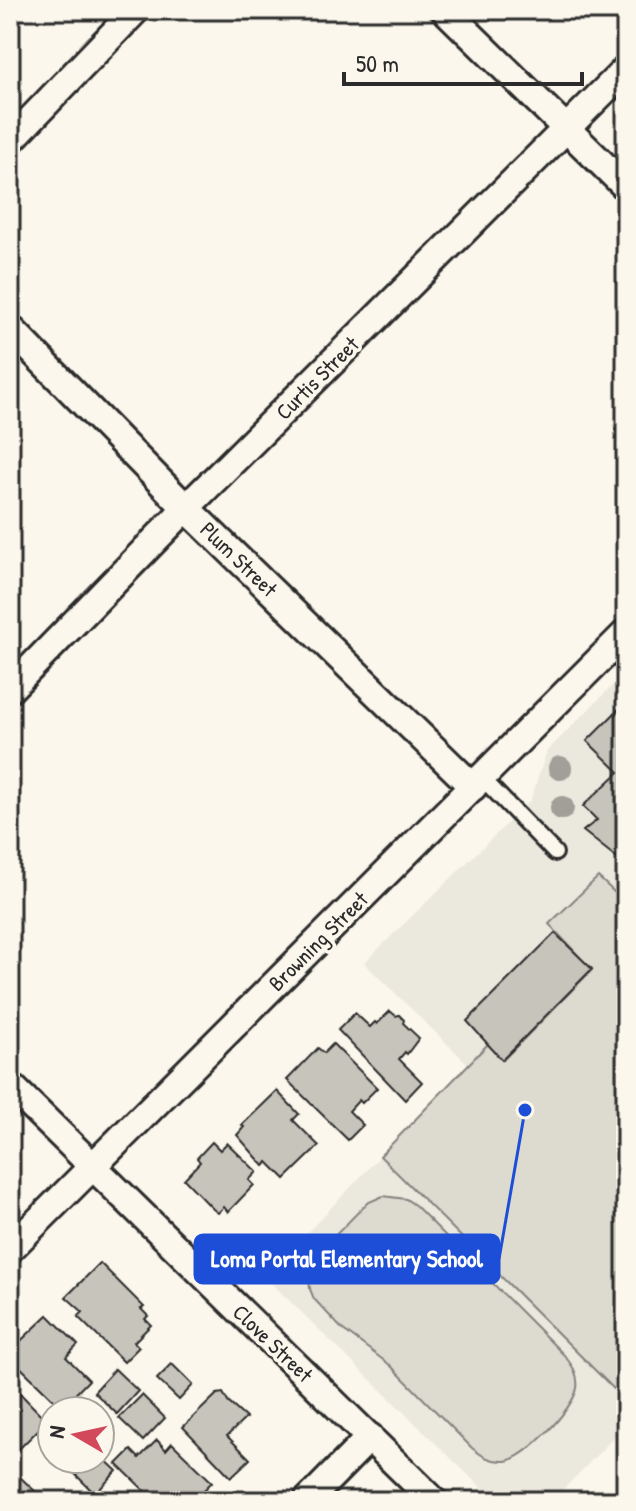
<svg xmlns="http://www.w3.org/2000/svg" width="636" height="1511" viewBox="0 0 636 1511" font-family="'Patrick Hand',sans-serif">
<rect width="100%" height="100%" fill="#fbf7ec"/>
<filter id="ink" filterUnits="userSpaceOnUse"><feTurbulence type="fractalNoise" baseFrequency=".0125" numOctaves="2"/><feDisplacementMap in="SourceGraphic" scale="16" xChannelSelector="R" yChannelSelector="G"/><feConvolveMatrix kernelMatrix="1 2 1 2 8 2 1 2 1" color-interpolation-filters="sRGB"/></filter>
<g filter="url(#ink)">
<path fill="#ebe8de" d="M626 672V1425L552 1501H495L265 1277 468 1064 364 963 530 801 547 751Z"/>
<g fill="#dddad0" stroke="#84827e" stroke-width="2">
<path d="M598 877 626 903V1401L380 1156 488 1044 503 1060 592 970 549 924Z"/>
<path d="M383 1196 406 1199 416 1206 564 1355C572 1365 579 1374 577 1388 574 1408 526 1459 505 1461 491 1462 482 1456 472 1448L390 1365 342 1329 314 1299 310 1289 309 1276 316 1255 367 1203Z"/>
</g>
<g fill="#c7c4bc" stroke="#2b2b2b" stroke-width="2">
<path d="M626 702V849L617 858 583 831 597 820 583 806 619 772 587 741Z"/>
<path d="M555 933 592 969 502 1060 467 1021Z"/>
<path d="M390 1011 396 1016 399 1015 404 1020 403 1023 419 1038 407 1054 405 1052 399 1059 422 1082 405 1100 338 1030 355 1013 370 1027 375 1022 377 1024Z"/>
<path d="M333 1044 377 1088 362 1103 359 1100 349 1111 363 1125 348 1140 287 1080 318 1048 324 1053Z"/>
<path d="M277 1091 299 1114 293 1120 319 1146 285 1179 268 1162 264 1166 237 1135 244 1127 242 1125Z"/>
<path d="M212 1142 220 1150 227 1143 257 1172 249 1180 254 1185 228 1212 224 1207 218 1213 213 1209 184 1179 200 1162 197 1158Z"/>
<path d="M100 1263 144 1307 141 1309 148 1316 145 1319 151 1325 134 1342 139 1347 124 1362 78 1317 83 1312 66 1297Z"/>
<path d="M48 1315 78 1345 66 1357 89 1380 62 1408 10 1357V1351Z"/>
<path d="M172 1364 193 1385 179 1400 157 1379Z"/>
<path d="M115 1369 138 1391 117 1414 94 1392Z"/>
<path d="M10 1383 47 1421 10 1458Z"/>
<path d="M223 1393 228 1402 246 1418 227 1436 250 1459 231 1477 183 1427 217 1394Z"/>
<path d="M142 1395 165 1418 143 1441 119 1418Z"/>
<path d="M157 1440 166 1450 172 1443 212 1482 193 1501H155L117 1464 131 1450 139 1458Z"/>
<path d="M100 1455 117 1471 95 1494 70 1469 79 1459H100Z"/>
<path d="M20 1477 38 1494 31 1501H10V1487Z"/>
</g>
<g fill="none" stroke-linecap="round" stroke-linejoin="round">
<defs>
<path id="service" d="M482 778 555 853"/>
<g id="minor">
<path d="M445 10 626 187"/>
<path d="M10 141 136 10"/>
<path d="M10 328 186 508 473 787"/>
<path d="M10 689 186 508 626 69"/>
<path d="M10 1085 434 1501"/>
<path d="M10 1249 626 633"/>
<path d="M307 1501 370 1437"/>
</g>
</defs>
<use href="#service" stroke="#2b2b2b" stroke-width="20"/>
<use href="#minor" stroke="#2b2b2b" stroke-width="32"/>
<use href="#service" stroke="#fbf7ec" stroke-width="14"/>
<use href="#minor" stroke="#fbf7ec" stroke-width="26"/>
</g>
<g fill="#a19f98">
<circle cx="560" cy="768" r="12"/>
<circle cx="562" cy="808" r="12"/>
</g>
</g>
<g text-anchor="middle" stroke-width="7" stroke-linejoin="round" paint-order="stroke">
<g font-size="22" fill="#2b2b2b" stroke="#fbf7ec">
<text transform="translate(317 378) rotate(-45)" y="8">Curtis Street</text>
<text transform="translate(239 559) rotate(44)" y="8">Plum Street</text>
<text transform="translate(318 941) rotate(-45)" y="8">Browning Street</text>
<text transform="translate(273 1343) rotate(44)" y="8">Clove Street</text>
</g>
</g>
<path fill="none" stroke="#1d4ed8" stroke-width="3" d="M525 1110L499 1259"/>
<circle fill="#1d4ed8" stroke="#fbf7ec" stroke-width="3" cx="525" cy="1110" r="8"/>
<rect fill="#1d4ed8" stroke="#1d4ed8" stroke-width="3" x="195" y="1235" width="304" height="48" rx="8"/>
<g font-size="24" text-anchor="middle" font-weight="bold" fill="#fff">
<text x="347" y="1267">Loma Portal Elementary School</text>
</g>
<rect width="636" height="1511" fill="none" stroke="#fbf7ec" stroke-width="40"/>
<rect x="20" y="20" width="596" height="1471" fill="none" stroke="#2b2b2b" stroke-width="3" filter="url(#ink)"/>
<g transform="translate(76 1435) rotate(279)"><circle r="38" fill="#fbf7ec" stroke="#a8a59f" stroke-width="2"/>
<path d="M0-6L14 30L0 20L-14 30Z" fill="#d1495b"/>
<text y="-12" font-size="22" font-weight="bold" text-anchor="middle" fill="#2b2b2b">N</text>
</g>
<path d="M344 72v12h238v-12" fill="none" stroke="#2b2b2b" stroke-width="4"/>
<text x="356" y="72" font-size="24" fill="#2b2b2b" stroke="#fbf7ec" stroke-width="6" paint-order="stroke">50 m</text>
</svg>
